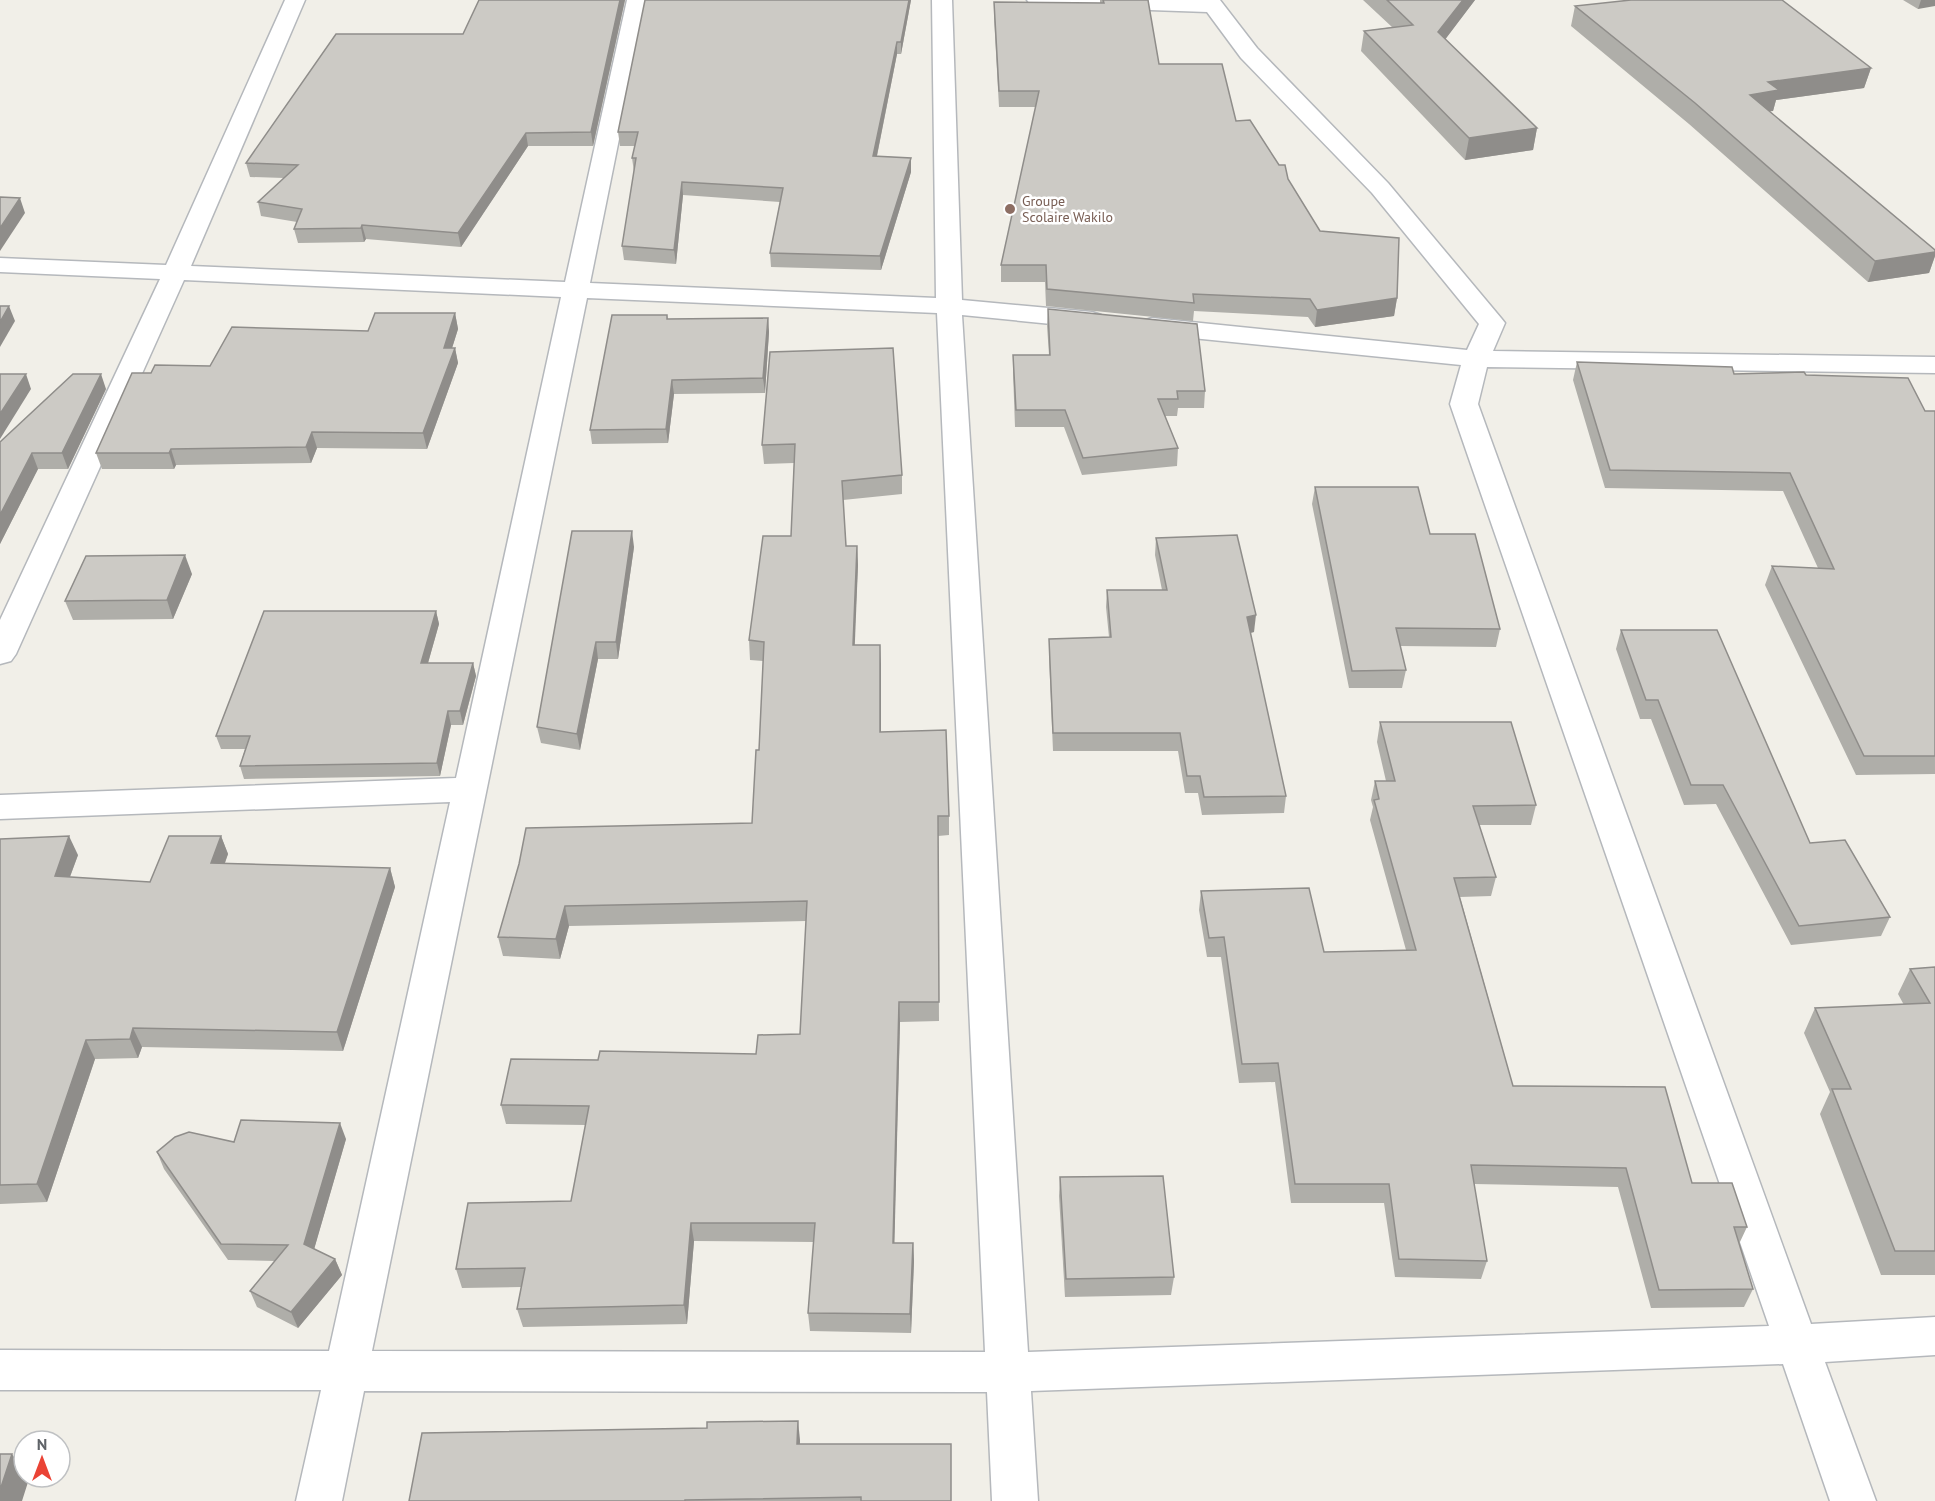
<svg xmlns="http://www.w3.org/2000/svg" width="1935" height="1501" viewBox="0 0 1935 1501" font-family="'PT Sans',sans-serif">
<rect width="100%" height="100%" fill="#f1efe8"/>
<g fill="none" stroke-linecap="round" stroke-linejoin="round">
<defs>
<path id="minor" d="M285 0H305L191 266 565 282 627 0H647L590 283 936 298 932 0H952L962 300 1092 312 1101 315 1105 320 1101 325 1092 328 962 315 1028 1352 1769 1326 1450 404 1461 365 1152 334 1143 331 1139 326 1143 321 1152 318 1467 350 1479 324 1372 193 1241 58 1207 12 1037 6 1030 4 1027 0H1220L1257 48 1388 183 1501 318 1505 323 1493 351 1935 357V373L1487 367 1478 404 1811 1324 1935 1317V1355L1825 1362 1876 1501H1830L1783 1364 1031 1391 1038 1501H992L987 1392 364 1391 342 1501H296L321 1390H0V1350L329 1351 450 802 0 819V795L456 778 561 297 184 280 16 654 11 661 0 664V620L160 279 0 272V258L166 265ZM587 298 937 313 985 1352 372 1351Z"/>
</defs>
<use href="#minor" stroke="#b5b8bc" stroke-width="3"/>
<use href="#minor" fill="#fff" fill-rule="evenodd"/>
</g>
<g fill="#afaea9">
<path d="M479 0H625L593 146H528L461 247 366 239 364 242 298 243 294 229 297 222 261 216 258 202 284 178 250 177 246 163 463 34Z"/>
<path d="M645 0H911L901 54H897L877 156 911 158V172L881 270 771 267 770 253 780 202 683 195 676 264 624 260 622 246 634 172 632 158 635 146H620L618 132Z"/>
<path d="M1100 0H1148L1159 64 1236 121 1288 179 1320 231 1397 298 1394 316 1315 327 1308 317 1194 311 1193 321 1046 306 1045 282H1001V265L1036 107H999L994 17V2L1100 3Z"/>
<path d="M1363 0H1475L1445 39 1537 128 1533 150 1465 160 1361 51 1364 31 1392 27Z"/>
<path d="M1903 0H1935L1918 9Z"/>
<path d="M1575 6 1871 68 1864 88 1776 100 1773 111H1769L1935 250V256L1929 273 1868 282 1689 124 1571 26Z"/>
<path d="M1048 309 1205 391 1204 408H1178L1177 416H1165L1178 448 1177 466 1082 475 1064 427H1015L1013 372V355H1049L1047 326Z"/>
<path d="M455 313 458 329 452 348H455L458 363 427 449 317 448 311 463 176 465 174 469H102L96 453 151 373 210 366Z"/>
<path d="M667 315 668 319 768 318 769 332 765 393 674 394 668 443 592 444 590 430Z"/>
<path d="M770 352 902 475V494L843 500 846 546H857L858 565 854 645 881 664V732L949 816V835L938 836 939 1021 900 1022 894 1243H913L914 1261 911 1333 810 1331 808 1313 814 1242 694 1241 687 1324 523 1327 517 1309 521 1287 462 1288 456 1269 571 1201 586 1125 506 1124 501 1105 598 1060 756 1054 800 1034 806 921 569 926 560 959 503 956 498 937 519 864 752 823 759 750 763 661 750 660 749 640 791 536 794 463 764 464 762 445Z"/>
<path d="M1577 362 1734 374 1806 375 1925 411H1935V774L1856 775 1765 585 1772 566 1818 568 1783 491 1605 488 1573 380Z"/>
<path d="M106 389 68 469H38L0 544V442Z"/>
<path d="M1315 487 1430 534 1500 629 1496 647 1400 646 1406 670 1402 688H1349L1312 504Z"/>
<path d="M1156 538 1254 632 1250 633 1286 796 1284 813 1202 815 1198 793H1185L1178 751H1053L1049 656V639L1109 637 1106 607 1107 590H1162L1155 555Z"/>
<path d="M634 547 618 659H598L580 750 541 743 537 727Z"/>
<path d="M192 574 173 619 73 620 65 601Z"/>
<path d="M436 611 439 624 428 663H473L476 676 463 725H451L440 776 244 779 240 766 245 749H221L216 736Z"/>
<path d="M1621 630 1810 843 1890 917 1881 936 1791 945 1716 804 1684 805 1651 719H1640L1616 649Z"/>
<path d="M1380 722 1536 805 1531 825H1479L1496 877 1491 896 1460 897 1513 1086 1692 1183 1747 1227 1739 1244 1753 1289 1744 1307 1651 1308 1618 1187 1474 1184 1487 1261 1481 1279 1395 1277 1384 1203H1291L1275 1082 1239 1083 1221 957H1207L1199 910 1201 891 1324 952 1406 950 1370 820 1373 807 1371 800 1375 781H1386L1377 742Z"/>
<path d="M221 836 228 854 225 863 390 868 395 887 343 1051 142 1047 138 1058 95 1059 47 1202 0 1204V839L78 855 70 877 150 882Z"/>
<path d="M1935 967V1275H1881L1820 1114 1830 1092 1804 1033 1815 1008 1904 1005 1898 994 1910 969Z"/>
<path d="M346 1139 314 1249 335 1259 342 1275 298 1328 257 1307 250 1291 275 1261 228 1260 164 1169 157 1152 234 1142Z"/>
<path d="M1060 1177 1174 1277 1171 1295 1065 1297 1059 1196Z"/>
<path d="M800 1440V1444L951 1501H409Z"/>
</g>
<g fill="#8f8d8a">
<path d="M620 0H625L593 146 591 132Z"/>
<path d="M909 0H911L901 54V42Z"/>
<path d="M1463 0H1475L1435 53 1438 32Z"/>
<path d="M1921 0H1935V6L1918 9Z"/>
<path d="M897 42V54L874 170 873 156Z"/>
<path d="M1871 68 1864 88 1776 100 1773 111 1744 115 1750 95 1768 82Z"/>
<path d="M1537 128 1533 150 1465 160 1469 138Z"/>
<path d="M526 133 528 146 461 247 458 233Z"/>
<path d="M911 158V172L881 270 880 256Z"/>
<path d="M682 182 683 195 676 264 674 250Z"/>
<path d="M20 198 25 213 0 251V228Z"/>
<path d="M362 225 366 239 364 242 361 228Z"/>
<path d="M1935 252V256L1929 273 1868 282 1875 261Z"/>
<path d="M1397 298 1394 316 1315 327 1317 310Z"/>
<path d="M9 306 15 321 0 347V322Z"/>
<path d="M455 313 458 329 447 364 444 348Z"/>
<path d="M768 318 769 332 765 393 763 378Z"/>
<path d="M455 348 458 363 427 449 423 433Z"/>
<path d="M26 374 31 389 0 439V414Z"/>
<path d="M101 374 106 389 68 469 62 453Z"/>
<path d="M672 380 674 394 668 443 666 429Z"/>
<path d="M312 432 317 448 311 463 306 447Z"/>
<path d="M171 449 176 465 174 469 169 453Z"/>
<path d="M32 453 38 469 0 544V515Z"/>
<path d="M632 531 634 547 618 659 616 642Z"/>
<path d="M857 546 858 565 854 665 853 645Z"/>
<path d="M185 555 192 574 173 619 167 600Z"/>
<path d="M436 611 439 624 424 677 421 663Z"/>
<path d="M1256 615 1254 632 1245 634 1247 617Z"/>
<path d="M596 642 598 659 580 750 577 734Z"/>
<path d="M880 645 881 664V752L880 732Z"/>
<path d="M473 663 476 676 463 725 460 711Z"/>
<path d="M448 711 451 725 440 776 437 763Z"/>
<path d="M69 836 78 855 63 895 55 876Z"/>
<path d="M221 836 228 854 218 881 211 863Z"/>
<path d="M390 868 395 887 343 1051 337 1032Z"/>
<path d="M565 906 569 926 560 959 556 939Z"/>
<path d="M899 1002 900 1022 894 1261 893 1243Z"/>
<path d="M133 1028 142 1047 138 1058 130 1039Z"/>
<path d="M86 1040 95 1059 47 1202 37 1184Z"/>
<path d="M340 1123 346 1139 311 1260 304 1244Z"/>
<path d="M691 1223 694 1241 687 1324 684 1305Z"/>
<path d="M913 1243 914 1261 911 1333 910 1314Z"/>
<path d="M335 1259 342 1275 298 1328 291 1312Z"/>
<path d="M798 1421 800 1440 799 1463 797 1444Z"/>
<path d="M12 1454 24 1472V1477H27L29 1479 22 1501H0V1490Z"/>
</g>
<g fill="#cccac5" stroke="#8f8d8a" stroke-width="1.5">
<path d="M479 0H620L591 132 526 133 458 233 362 225 361 228 294 229 302 209 258 202 298 165 246 163 336 34H463Z"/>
<path d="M645 0H909L901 42H897L873 156 911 158 880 256 770 253 783 188 682 182 674 250 622 246 636 158H632L638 132H618Z"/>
<path d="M1103 0H1148L1159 64H1222L1236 121 1250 120 1279 165H1285L1288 179 1320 231 1399 238 1397 298 1317 310 1310 299 1193 294 1194 303 1047 289 1046 265H1001L1039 91H999L994 2 1104 3Z"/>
<path d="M1387 0H1463L1438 32 1537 128 1469 138 1364 31 1413 25Z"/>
<path d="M1631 0H1782L1871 68 1768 82 1779 90 1750 95 1935 250V252L1875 261 1695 103 1575 6Z"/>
<path d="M0 197 20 198 0 228Z"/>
<path d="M0 306H9L0 322Z"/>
<path d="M1048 309 1197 324 1205 391H1177L1178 399H1158L1178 448 1083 458 1065 410H1016L1013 355H1050Z"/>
<path d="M375 313H455L444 348H455L423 433 312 432 306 447 171 449 169 453H96L132 373H151L155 365 210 366 232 327 368 331Z"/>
<path d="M612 315H667V319L768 318 763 378 672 380 666 429 590 430Z"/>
<path d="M893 348 902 475 842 481 846 546H857L853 645H880V732L946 730 949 816H938L939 1002H899L893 1243H913L910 1314 808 1313 815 1223H691L684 1305 517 1309 525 1268 456 1269 468 1203 571 1201 589 1106 501 1105 511 1059 598 1060 600 1051 756 1054 758 1035 800 1034 807 901 565 906 556 939 498 937 519 864 526 828 752 823 756 750H759L764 642 749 640 763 536H791L795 444 762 445 770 352Z"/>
<path d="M1577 362 1732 367 1734 374 1804 372 1806 375 1908 378 1925 411H1935V756H1864L1772 566 1834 569 1790 473 1610 470Z"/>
<path d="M0 374H26L0 414Z"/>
<path d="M73 374H101L62 453H32L0 515V442Z"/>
<path d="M1315 487H1418L1430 534H1475L1500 629 1396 628 1406 670 1352 671Z"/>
<path d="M572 531H632L616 642H596L577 734 537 727Z"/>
<path d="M1237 535 1256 615 1247 617 1286 796 1204 797 1200 776H1187L1180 733H1053L1049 639 1111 637 1107 590H1167L1156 538Z"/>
<path d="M185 555 167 600 65 601 86 556Z"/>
<path d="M264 611H436L421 663H473L460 711H448L437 763 240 766 250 736H216Z"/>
<path d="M1621 630H1717L1810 843 1845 840 1890 917 1799 926 1723 785H1691L1658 700H1646Z"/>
<path d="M1380 722H1511L1536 805 1473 806 1496 877 1454 878 1513 1086 1665 1087 1692 1183H1732L1747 1227H1734L1753 1289 1659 1290 1626 1168 1471 1165 1487 1261 1399 1259 1389 1184H1295L1278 1063 1242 1064 1224 937 1209 938 1201 891 1309 888 1324 952 1416 950 1374 800 1379 799 1375 781H1395Z"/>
<path d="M69 836 55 876 150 882 169 836H221L211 863 390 868 337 1032 133 1028 130 1039 86 1040 37 1184 0 1185V839Z"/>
<path d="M1935 967V1251H1895L1832 1089H1851L1815 1008 1930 1003 1910 969Z"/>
<path d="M241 1120 340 1123 304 1244 335 1259 291 1312 250 1291 288 1245 221 1244 157 1152 175 1137 189 1132 234 1142Z"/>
<path d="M1163 1176 1174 1277 1066 1279 1060 1177Z"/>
<path d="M798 1421 797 1444H951V1501H861V1497L685 1500V1501H409L422 1433 707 1428V1422Z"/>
<path d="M0 1454H12L0 1490Z"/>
</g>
<circle fill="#8d6e63" stroke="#fff" stroke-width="2" cx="1010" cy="209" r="6"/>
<g text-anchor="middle" stroke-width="5" stroke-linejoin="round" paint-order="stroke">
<g font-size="14" fill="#785e54" stroke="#fff" text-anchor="start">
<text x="1022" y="206">Groupe<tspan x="1022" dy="16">Scolaire Wakilo</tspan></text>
</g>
</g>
<g transform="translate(42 1459)"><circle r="28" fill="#ffffff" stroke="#bfc1c3" stroke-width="1.5"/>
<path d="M0-4.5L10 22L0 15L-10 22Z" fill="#ea4335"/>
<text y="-9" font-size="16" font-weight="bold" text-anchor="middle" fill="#5f6368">N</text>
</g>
</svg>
